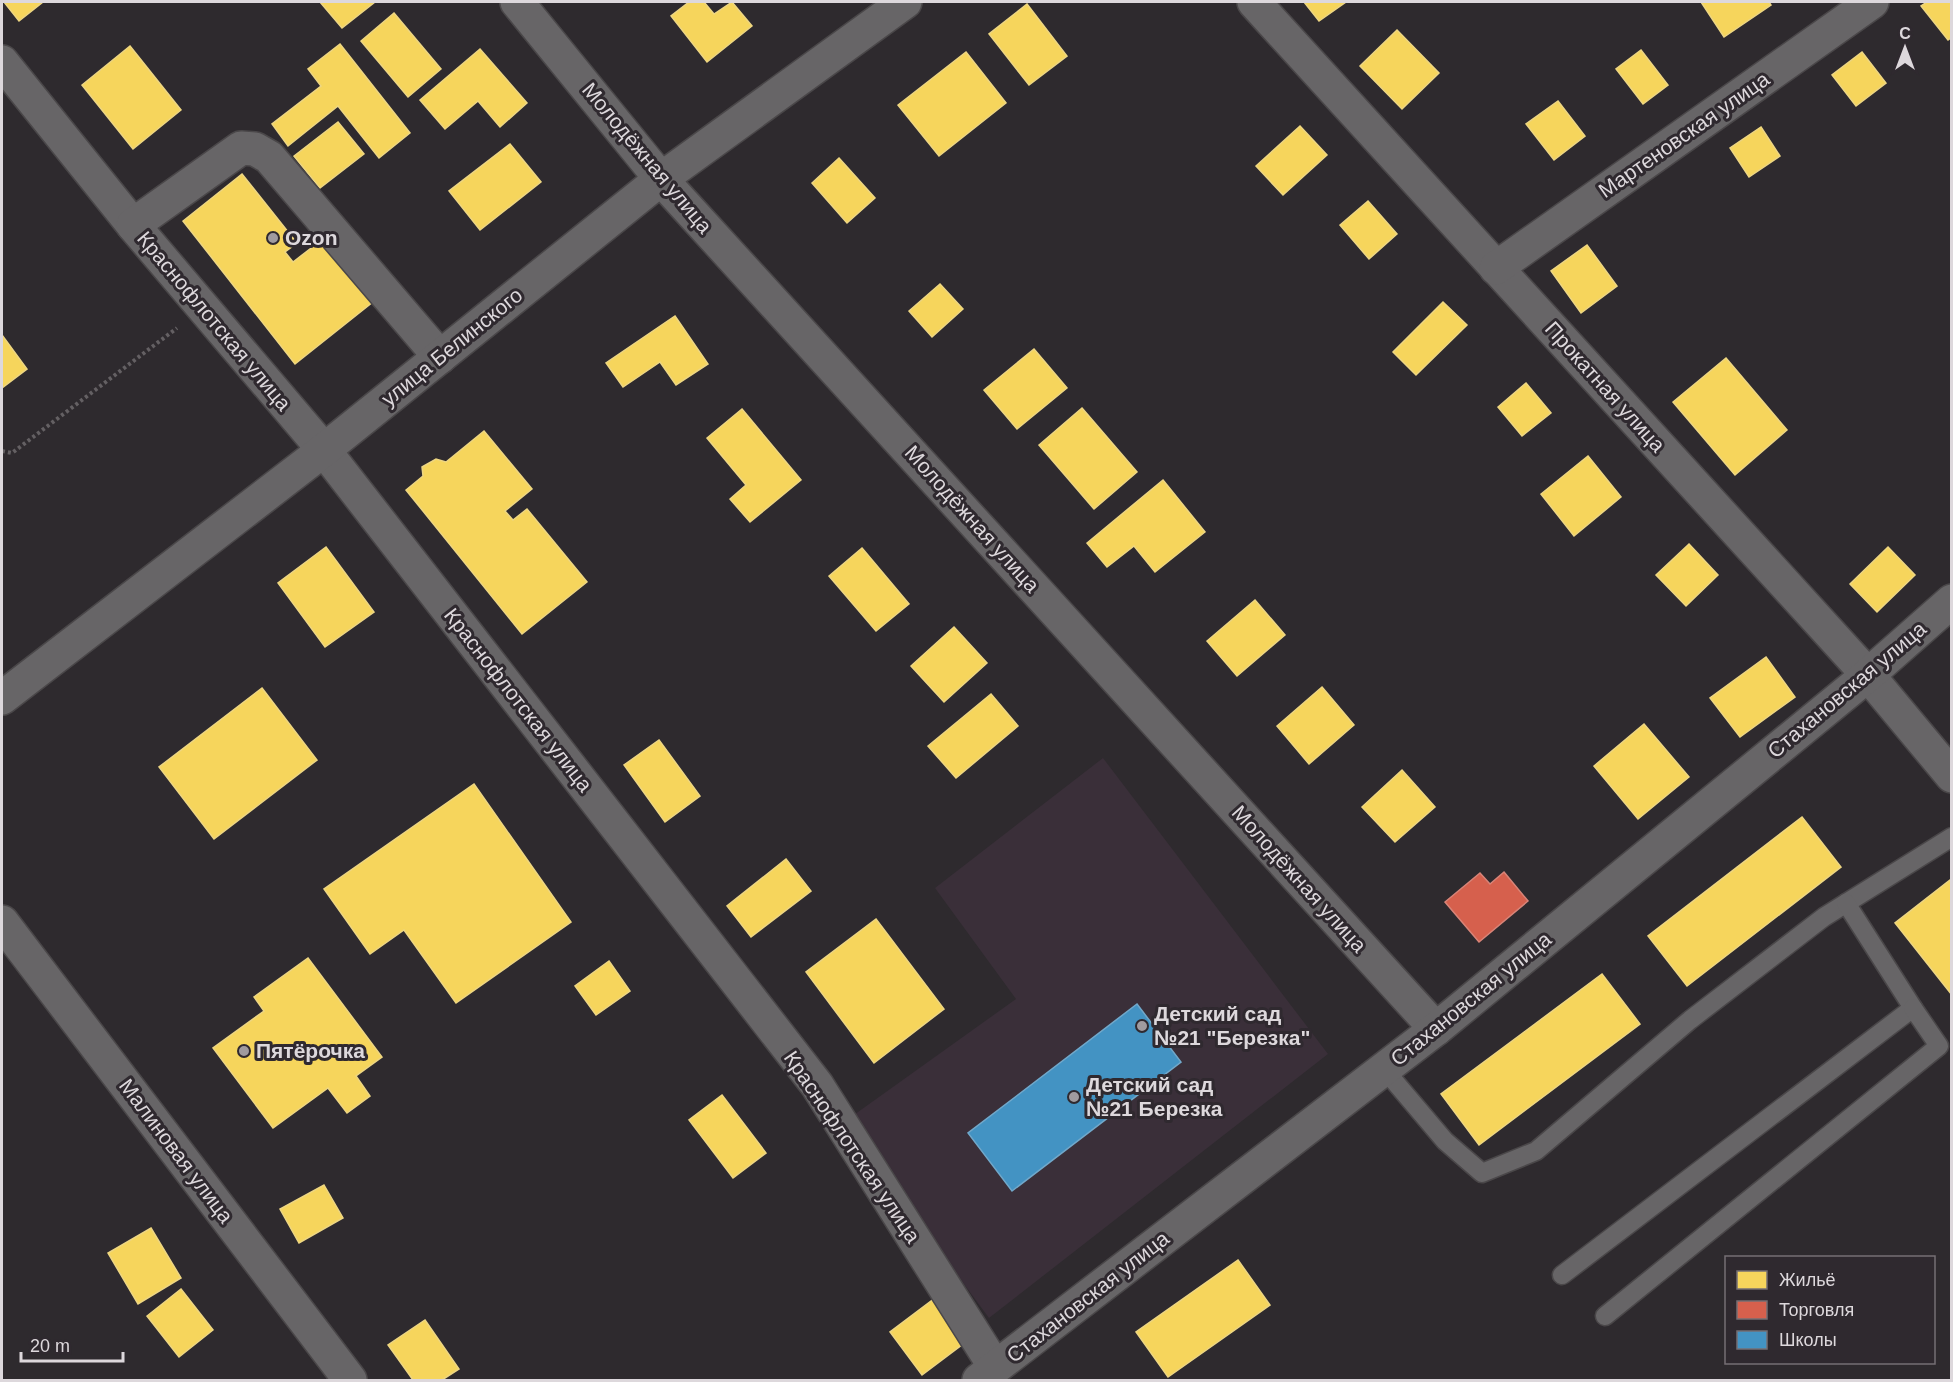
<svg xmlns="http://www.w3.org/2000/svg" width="1953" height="1382" viewBox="0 0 1953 1382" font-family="Arial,sans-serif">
<rect width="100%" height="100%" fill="#2e2a2e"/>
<path fill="#3a2f39" d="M1103 758 1328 1054 989 1318 844 1122 1016 999 935 888Z"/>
<g fill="#f6d55c" stroke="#eed682" stroke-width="1.5">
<path d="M4 2H43L19 21Z"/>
<path d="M320 2H375L342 28Z"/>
<path d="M689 2H704L714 14 732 2 752 26 707 62 671 16Z"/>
<path d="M1304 2H1346L1319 21Z"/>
<path d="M1701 2H1769L1771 5 1724 37Z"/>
<path d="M1927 2H1952V37L1948 40 1921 6Z"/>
<path d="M1027 4 1067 56 1029 85 989 34Z"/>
<path d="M394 13 441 69 408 97 361 41Z"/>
<path d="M1397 30 1439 73 1402 109 1360 66Z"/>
<path d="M340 44 410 133 379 158 338 106 288 146 272 124 321 86 308 69Z"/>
<path d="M130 46 181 110 133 149 82 85Z"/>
<path d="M480 49 527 103 500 127 478 101 445 129 420 100Z"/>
<path d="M1641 50 1668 85 1643 104 1616 69Z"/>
<path d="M966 52 1006 103 939 156 898 105Z"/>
<path d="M1862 52 1886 83 1856 106 1832 75Z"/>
<path d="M1558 101 1585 136 1554 160 1526 124Z"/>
<path d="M338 122 364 154 320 188 294 156Z"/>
<path d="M1300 126 1327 155 1283 195 1256 166Z"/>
<path d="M1761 127 1780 156 1749 177 1730 148Z"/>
<path d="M510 144 541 182 480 230 449 191Z"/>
<path d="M839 158 875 198 847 223 812 183Z"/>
<path d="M242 174 297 243 285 252 293 262 323 239 373 302 295 364 183 221Z"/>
<path d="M1368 201 1397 234 1369 259 1340 225Z"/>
<path d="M1587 245 1617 286 1581 313 1551 271Z"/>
<path d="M940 284 963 309 932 337 909 311Z"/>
<path d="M1443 302 1467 325 1416 375 1393 352Z"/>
<path d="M675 316 708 364 676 385 660 362 623 387 606 363Z"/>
<path d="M2 335 27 369 2 388Z"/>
<path d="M1034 349 1067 388 1017 429 984 390Z"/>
<path d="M1726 358 1787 430 1735 475 1673 402Z"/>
<path d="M1526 383 1551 413 1522 436 1498 407Z"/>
<path d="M1082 408 1137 472 1094 509 1039 445Z"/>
<path d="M742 409 801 480 750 522 730 499 746 485 707 438Z"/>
<path d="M484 431 532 489 505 511 513 520 527 509 587 582 522 634 406 490 423 476 422 467 436 459 446 462Z"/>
<path d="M1588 456 1621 497 1574 536 1541 494Z"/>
<path d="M1163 480 1205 532 1155 572 1134 546 1107 567 1087 543Z"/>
<path d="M1689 544 1718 575 1686 606 1656 575Z"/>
<path d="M326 547 374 612 325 647 278 583Z"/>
<path d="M1888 547 1915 575 1877 612 1850 584Z"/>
<path d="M862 548 909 604 876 631 829 576Z"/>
<path d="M1255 600 1285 635 1237 676 1207 641Z"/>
<path d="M954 627 987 663 944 702 911 666Z"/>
<path d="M1766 657 1795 697 1740 737 1710 698Z"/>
<path d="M1322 687 1354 725 1309 764 1277 726Z"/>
<path d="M262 688 317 760 214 839 159 767Z"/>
<path d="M991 694 1018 726 956 778 928 746Z"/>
<path d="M1644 724 1689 777 1638 819 1594 766Z"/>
<path d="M659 740 700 796 665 822 624 765Z"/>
<path d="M1402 770 1435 807 1395 842 1362 807Z"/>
<path d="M474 784 571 922 456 1003 404 930 370 954 324 889Z"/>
<path d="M1802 817 1841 867 1687 986 1648 936Z"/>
<path d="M786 859 811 891 751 937 727 906Z"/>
<path d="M1950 880 1952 882V995L1895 923Z"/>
<path d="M876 919 944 1009 874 1063 806 972Z"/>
<path d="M308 958 382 1057 356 1076 370 1096 347 1113 328 1088 273 1128 213 1048 264 1011 254 997Z"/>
<path d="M609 961 630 991 596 1015 575 986Z"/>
<path d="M1602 974 1640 1024 1479 1145 1441 1094Z"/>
<path d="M722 1095 766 1153 733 1178 689 1120Z"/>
<path d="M324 1185 343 1218 299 1243 280 1209Z"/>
<path d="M151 1228 181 1278 138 1304 108 1253Z"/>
<path d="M1238 1260 1270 1305 1168 1377 1136 1332Z"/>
<path d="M181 1289 213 1330 179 1357 147 1316Z"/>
<path d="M935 1298 967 1341 922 1375 890 1332Z"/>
<path d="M425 1320 459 1369 442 1380H413L388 1345Z"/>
</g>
<path fill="#d6604d" stroke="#d88478" stroke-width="1.5" d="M1504 872 1528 901 1479 942 1445 902 1480 873 1490 884Z"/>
<path fill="#4393c3" stroke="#71a8ca" stroke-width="1.5" d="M1137 1004 1181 1062 1012 1191 968 1133Z"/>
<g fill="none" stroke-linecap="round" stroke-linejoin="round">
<defs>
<g id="lane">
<path d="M1384 1069 1445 1141 1482 1173 1536 1151 1690 1020 1824 917 1952 837"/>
<path d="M1562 1275 1913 1008 1846 903"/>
<path d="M1605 1316 1939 1046 1913 1008"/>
</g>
<g id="street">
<path d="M517 2 661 179 1436 1029"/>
<path d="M1254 2 1868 675 1952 776"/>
<path d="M2 62 133 225 324 450 817 1085 995 1367"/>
<path d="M133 225 241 148 255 149 269 157 440 357"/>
<path d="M1496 268 1872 2"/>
<path d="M2 698 324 450 661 179 905 2"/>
<path d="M979 1380 1436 1029 1868 675 1952 601"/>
</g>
<path id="secondary" d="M2 922 350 1380"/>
</defs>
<use href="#lane" stroke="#4a4749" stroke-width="21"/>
<use href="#street" stroke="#4a4749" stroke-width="36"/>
<use href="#secondary" stroke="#4a4749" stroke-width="36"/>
<path stroke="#646063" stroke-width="4" stroke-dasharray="3 3" stroke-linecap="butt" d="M2 451 12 453 177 328"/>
<use href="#lane" stroke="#676567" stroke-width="18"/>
<use href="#street" stroke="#676567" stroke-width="33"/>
<use href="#secondary" stroke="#676567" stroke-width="33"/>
</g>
<g fill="#a09b9f" stroke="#2f292f" stroke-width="2">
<circle cx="273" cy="238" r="6"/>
<circle cx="1142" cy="1026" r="6"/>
<circle cx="244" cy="1051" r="6"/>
<circle cx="1074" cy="1097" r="6"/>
</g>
<g text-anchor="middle" stroke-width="6" stroke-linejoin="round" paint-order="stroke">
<g font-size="21" fill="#ddd8dc" stroke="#2f292f">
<text transform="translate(1684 135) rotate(-35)" y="7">Мартеновская улица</text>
<text transform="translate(647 158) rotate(50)" y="7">Молодёжная улица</text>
<text transform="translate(214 321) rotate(50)" y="7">Краснофлотская улица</text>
<text transform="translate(452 347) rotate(-39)" y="7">улица Белинского</text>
<text transform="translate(1605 387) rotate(48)" y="7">Прокатная улица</text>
<text transform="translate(972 519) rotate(48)" y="7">Молодёжная улица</text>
<text transform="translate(1847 690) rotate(-40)" y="7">Стахановская улица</text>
<text transform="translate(518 700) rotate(52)" y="7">Краснофлотская улица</text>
<text transform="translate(1299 879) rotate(48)" y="7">Молодёжная улица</text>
<text transform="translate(1471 999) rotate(-39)" y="7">Стахановская улица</text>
<text transform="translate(852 1147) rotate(56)" y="7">Краснофлотская улица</text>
<text transform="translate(176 1151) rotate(53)" y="7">Малиновая улица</text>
<text transform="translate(1088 1297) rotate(-38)" y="7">Стахановская улица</text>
</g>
<g font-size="21" font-weight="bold" fill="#ddd8dc" stroke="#2f292f" text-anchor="start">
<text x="285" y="245">Ozon</text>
<text x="1154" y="1021">Детский сад<tspan x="1154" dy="24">№21 "Березка"</tspan></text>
<text x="256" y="1058">Пятёрочка</text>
<text x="1086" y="1092">Детский сад<tspan x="1086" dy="24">№21 Березка</tspan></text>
</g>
</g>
<rect width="1953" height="1382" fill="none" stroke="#ddd8dc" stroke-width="6"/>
<rect x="1725" y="1256" width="210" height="108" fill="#2f292f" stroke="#756f74" stroke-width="1.5"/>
<rect x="1737" y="1271" width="30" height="18" fill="#f6d55c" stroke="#756f74" stroke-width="1.5"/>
<text x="1779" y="1286" font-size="18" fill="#ddd8dc">Жильё</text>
<rect x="1737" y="1301" width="30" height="18" fill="#d6604d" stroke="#756f74" stroke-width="1.5"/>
<text x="1779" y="1316" font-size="18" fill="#ddd8dc">Торговля</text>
<rect x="1737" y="1331" width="30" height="18" fill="#4393c3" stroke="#756f74" stroke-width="1.5"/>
<text x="1779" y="1346" font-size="18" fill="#ddd8dc">Школы</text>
<g transform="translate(1905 48)" stroke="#2f292f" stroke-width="4.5" paint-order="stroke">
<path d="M0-4.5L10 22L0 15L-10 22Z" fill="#ddd8dc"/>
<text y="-9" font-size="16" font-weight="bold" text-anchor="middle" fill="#ddd8dc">С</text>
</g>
<path d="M21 1352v9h102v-9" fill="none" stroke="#ddd8dc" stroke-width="3"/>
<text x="30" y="1352" font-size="18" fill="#ddd8dc" stroke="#2f292f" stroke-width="4.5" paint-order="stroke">20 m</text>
</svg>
